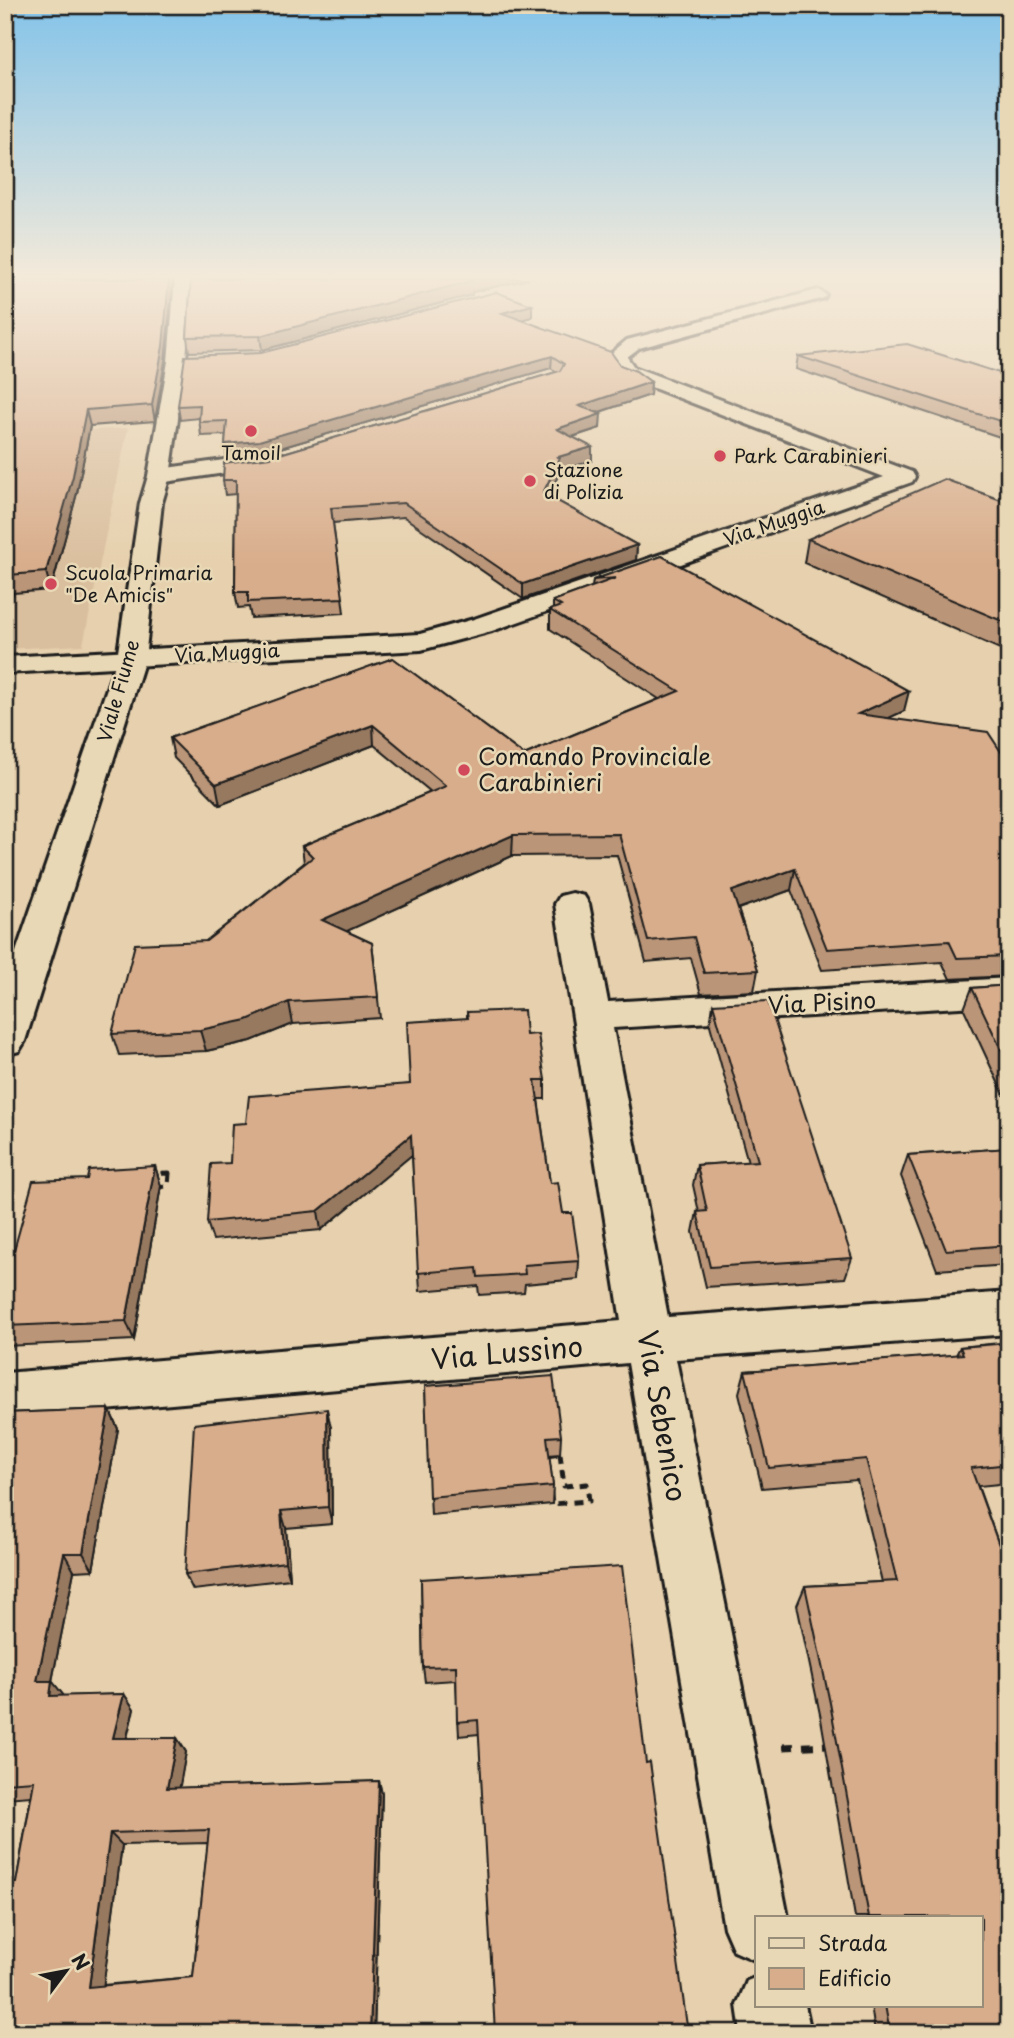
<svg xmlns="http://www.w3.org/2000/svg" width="1014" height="2038" viewBox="0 0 1014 2038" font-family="'Playpen Sans',sans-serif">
<rect width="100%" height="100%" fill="#e6d0ad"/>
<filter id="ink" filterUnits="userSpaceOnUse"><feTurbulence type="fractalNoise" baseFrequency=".0143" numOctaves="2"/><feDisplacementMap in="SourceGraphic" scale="14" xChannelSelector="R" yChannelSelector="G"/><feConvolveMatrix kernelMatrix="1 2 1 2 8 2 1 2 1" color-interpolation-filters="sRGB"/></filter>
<g filter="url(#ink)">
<path fill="#dabf9e" d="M128 428 83 645 5 649V435Z"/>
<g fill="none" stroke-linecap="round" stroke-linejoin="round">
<defs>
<g id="street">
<path d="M818 290 826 295 824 298 639 348 627 357 634 367 912 472 915 477 912 482 492 631 421 650 5 673V657L420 634 474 619 884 477 620 375 608 356 627 340Z"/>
<path d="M275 453 283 454 286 459 283 464 159 483 151 481 148 476 151 471 159 469Z"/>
<path d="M572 893 584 896 589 904 608 1002 1009 978V1004L613 1028 668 1317 1009 1292V1334L676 1359 788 1917H757V1961L734 1951 724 1928 628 1363 5 1419V1373L621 1321 555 904 560 896Z"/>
<path d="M757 1977V2005H805L811 2033H741L737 2005 747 1981Z"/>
</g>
<path id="secondary" d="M175 279H191L186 361 170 476 162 503 145 659 25 1041 19 1051 5 1055V984L117 659 140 503 148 476 168 361Z"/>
</defs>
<use href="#street" stroke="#1c1c1c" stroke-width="6"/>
<use href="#secondary" stroke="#1c1c1c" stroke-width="6"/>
<g stroke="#1c1c1c" stroke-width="5" stroke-dasharray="9 7" stroke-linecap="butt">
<path d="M169 1173 168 1186 97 1190 100 1176Z"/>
<path d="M560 1454 564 1486 587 1484 589 1501 552 1504 546 1456Z"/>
</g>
<path stroke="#1c1c1c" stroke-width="7" stroke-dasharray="11 9" stroke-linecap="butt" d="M783 1747 830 1745"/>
<use href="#street" fill="#e9d8b5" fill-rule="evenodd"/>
<use href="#secondary" fill="#e9d8b5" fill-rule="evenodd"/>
</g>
<g fill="#ba9578" stroke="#1c1c1c" stroke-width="2" fill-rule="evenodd">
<path d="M5 279 165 361 155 421 90 426 77 493 51 590 13 593 9 605H5Z"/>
<path d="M191 279H529L472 292V295L262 350 189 352 187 337Z"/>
<path d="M532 305V317L521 320 620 365 651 382 650 395 597 413 600 428 573 437 592 461 560 470V472L548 496 637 545 636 560 523 599 404 517 333 523 344 613 251 618 249 607 238 608 235 592 236 494 225 495 223 480 270 457 556 372 551 368 260 454 227 458 225 444 226 435 201 436 199 418 180 420 178 406 261 353Z"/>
<path d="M798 356 1009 376V440L796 369Z"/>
<path d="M1009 503V653L804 563 808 539Z"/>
<path d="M662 556 904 711 888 718 1009 764V976L950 979 942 962 822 970 791 890 738 909 758 970 754 991 701 994 691 958 646 962 617 855 512 856 346 931 372 943 380 1018 293 1024 251 1041 206 1051 119 1055 112 1034 206 941 304 863 302 846 431 792 374 745 220 805 174 758 170 738 393 658 524 755 659 699 550 629V610L553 609V601L592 587 593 580Z"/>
<path d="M1009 985V1106L964 1009 972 988Z"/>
<path d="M713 1004 852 1258 845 1278 706 1287 693 1232 697 1212H699L693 1185 697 1165 748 1162 710 1025Z"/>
<path d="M467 1012 526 1035 545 1080V1099H538L550 1183 563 1213 579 1261 578 1279 525 1284 524 1292 479 1295 478 1286 420 1291 412 1154 321 1230 213 1240 207 1222 230 1163 246 1123 410 1084 467 1018Z"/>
<path d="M1009 1148V1265L937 1270 901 1176 908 1155Z"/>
<path d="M155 1166 161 1186 134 1340 5 1346V1283L87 1179Z"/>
<path d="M1009 1342V1483L978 1486 1009 1573V2033H875L871 2005H981V1917H855L821 1719 797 1605 805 1586 882 1582 857 1480 762 1488 739 1393 745 1371 956 1355 960 1347Z"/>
<path d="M425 1386 561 1436 560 1454 549 1455 553 1486 552 1504 431 1515Z"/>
<path d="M109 1409 118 1429 93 1570 74 1571 52 1681 64 1696 124 1694 134 1709 127 1738H177L186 1752 179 1788 379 1781 382 1794 374 2033H5L16 1883 31 1796 5 1798V1413ZM208 1843 193 1977 103 1985 122 1845Z"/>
<path d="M331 1428 332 1524 286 1528 290 1579 193 1590 185 1574Z"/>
<path d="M421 1579 646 1763 479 1734 459 1736 456 1680 425 1682 423 1667Z"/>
</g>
<g fill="#977961" stroke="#1c1c1c" stroke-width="2">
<path d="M169 279H173L165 361 155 421 152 405Z"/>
<path d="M467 279H529L472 292V295L262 350 260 336Z"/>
<path d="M532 305V317L502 325V313Z"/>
<path d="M552 356 551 368 260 454 227 458 225 444Z"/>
<path d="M651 382 650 395 578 419 579 406Z"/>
<path d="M86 410 90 426 77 493 51 590 46 572Z"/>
<path d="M601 414 600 428 556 442 557 429Z"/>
<path d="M592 447V461L560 470V472L542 507 543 493 558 457Z"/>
<path d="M637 545 636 560 523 599V584Z"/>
<path d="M8 575 13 593 9 605 5 592V582Z"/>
<path d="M909 691 904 711 854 734 858 714Z"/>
<path d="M373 725 374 745 220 805 216 784Z"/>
<path d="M513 835 512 856 325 941 322 920Z"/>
<path d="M795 869 791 890 729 912 732 891Z"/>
<path d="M289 1002 293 1024 251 1041 206 1051 200 1030Z"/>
<path d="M411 1135 413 1154 321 1230 318 1211Z"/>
<path d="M155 1166 161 1186 134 1340 126 1321Z"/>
<path d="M109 1409 118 1429 93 1570 83 1553Z"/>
<path d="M327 1409 331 1428 332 1524 328 1507Z"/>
<path d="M281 1511 286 1528 290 1579 285 1562Z"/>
<path d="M64 1553 74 1571 49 1696 37 1681Z"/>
<path d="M52 1681 64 1696H50Z"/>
<path d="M124 1694 134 1709 123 1752 113 1738Z"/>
<path d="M177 1738 186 1752 177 1802 167 1788Z"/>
<path d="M379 1781 382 1794 374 2033H370Z"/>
<path d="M110 1833 122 1845 102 1996 89 1987Z"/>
</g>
<g fill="#d8ad8b" stroke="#1c1c1c" stroke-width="2" fill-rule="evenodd">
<path d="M5 279H169L163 346 152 405 86 410 73 476 46 572 8 575 5 582Z"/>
<path d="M191 279H467L472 281 260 336 187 337Z"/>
<path d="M496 292 532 305 502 313 611 352 620 365 636 371 651 382 579 406 601 414 557 429 592 447 558 457 560 458 543 493 637 545 523 584 404 503 331 508 343 598 248 602V592H235L236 480H223L224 463 270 457 560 371 564 364 552 356 259 441 225 444 227 421 199 422 200 405 178 406 185 356 261 353Z"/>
<path d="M907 344 1009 376V424L798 356Z"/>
<path d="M944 479 1009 503V624L808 539Z"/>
<path d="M662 556 909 691 858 714 988 732 1009 764V956L957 958 949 941 827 949 795 869 732 891 758 970 704 973 694 937 648 941 619 834 513 835 322 920 372 943 378 997 289 1002 247 1020 200 1030 112 1034 135 944 206 941 313 857 302 846 446 786 373 725 216 784 170 738 393 658 524 755 679 691 550 610 561 606 553 601 616 578 593 580Z"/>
<path d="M1009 985V1066L972 988Z"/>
<path d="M768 1001 852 1258 710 1267 697 1212 707 1211 697 1165 758 1161 713 1004Z"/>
<path d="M524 1010 526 1035 538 1034 545 1080H535L550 1183 558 1182 563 1213H572L579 1261 524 1265 525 1274 478 1277 477 1268 418 1273 411 1135 318 1211 207 1222 211 1164 230 1163 232 1124 246 1123 249 1096 410 1084 407 1022 468 1018 467 1012Z"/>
<path d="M1009 1148V1245L946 1250 908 1155Z"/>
<path d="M155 1166 126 1321 5 1326V1283L33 1181 87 1179 89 1170Z"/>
<path d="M1009 1343V1464L971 1468 1009 1573V2031L890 2033 885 2005H981V1917H869L830 1703 805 1586 897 1581 866 1459 769 1468 745 1371 963 1354 960 1347Z"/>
<path d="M553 1376 561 1436 547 1437 553 1486 429 1497 425 1386Z"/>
<path d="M109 1409 83 1553H64L37 1681H52L50 1696 124 1694 113 1738H177L167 1788 379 1781 370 2033H5V1905L9 1883H16L34 1781 5 1783V1413ZM209 1830 193 1977 89 1987 110 1833Z"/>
<path d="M327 1409 328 1507 281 1511 285 1562 185 1574 194 1424Z"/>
<path d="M622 1566 646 1763 650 1762 688 2033H495L478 1720 457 1722 456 1666 423 1667 421 1579Z"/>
</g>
</g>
<linearGradient id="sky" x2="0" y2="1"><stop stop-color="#83c3e9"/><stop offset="0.49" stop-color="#f4eada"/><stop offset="1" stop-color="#f4eada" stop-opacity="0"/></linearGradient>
<rect width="1014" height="565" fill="url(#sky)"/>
<g fill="#d1495b" stroke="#e9d8b5" stroke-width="2.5">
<circle cx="251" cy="431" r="7"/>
<circle cx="720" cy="456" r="7"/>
<circle cx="530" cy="481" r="7"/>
<circle cx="51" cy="584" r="7"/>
<circle cx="464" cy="770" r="7"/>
</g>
<g text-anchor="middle" stroke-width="5" stroke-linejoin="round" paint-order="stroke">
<g font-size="19" fill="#1c1c1c" stroke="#e9d8b5" text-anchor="start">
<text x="251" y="460" text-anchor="middle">Tamoil</text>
<text x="734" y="463">Park Carabinieri</text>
<text x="544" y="477">Stazione<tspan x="544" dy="22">di Polizia</tspan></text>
<text x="65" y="580">Scuola Primaria<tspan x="65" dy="22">"De Amicis"</tspan></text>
</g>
<g font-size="19" fill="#1c1c1c" stroke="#e9d8b5">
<text transform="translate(774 523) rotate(-19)" y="7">Via Muggia</text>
<text transform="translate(227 653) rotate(-3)" y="7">Via Muggia</text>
<text transform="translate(118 691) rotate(-74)" y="7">Viale Fiume</text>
</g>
<g font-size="23" fill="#1c1c1c" stroke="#e9d8b5" text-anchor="start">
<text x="478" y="765">Comando Provinciale<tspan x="478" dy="26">Carabinieri</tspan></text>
</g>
<g font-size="23" fill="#1c1c1c" stroke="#e9d8b5">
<text transform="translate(822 1003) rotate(-3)" y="8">Via Pisino</text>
</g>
<g font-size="28" fill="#1c1c1c" stroke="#e9d8b5">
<text transform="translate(507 1353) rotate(-5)" y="10">Via Lussino</text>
<text transform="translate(662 1416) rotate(80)" y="10">Via Sebenico</text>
</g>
</g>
<rect width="1014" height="2038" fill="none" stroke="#e9d8b5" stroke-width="28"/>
<rect x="14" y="14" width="986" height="2010" fill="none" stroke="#1c1c1c" stroke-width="2.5" filter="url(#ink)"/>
<rect x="755" y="1916" width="228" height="91" fill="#e9d8b5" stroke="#978d78" stroke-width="2"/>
<rect x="769" y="1938" width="35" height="10" fill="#e9d8b5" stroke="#978d78" stroke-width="2"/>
<text x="818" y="1951" font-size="21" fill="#1c1c1c">Strada</text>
<rect x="769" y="1968" width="35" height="21" fill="#d8ad8b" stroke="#978d78" stroke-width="2"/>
<text x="818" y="1986" font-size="21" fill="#1c1c1c">Edificio</text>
<g transform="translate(66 1971) rotate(58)" stroke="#e9d8b5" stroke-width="5" paint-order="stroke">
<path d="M0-5L12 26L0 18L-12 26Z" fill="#1c1c1c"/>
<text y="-10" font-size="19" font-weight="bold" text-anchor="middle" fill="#1c1c1c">N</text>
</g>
</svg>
